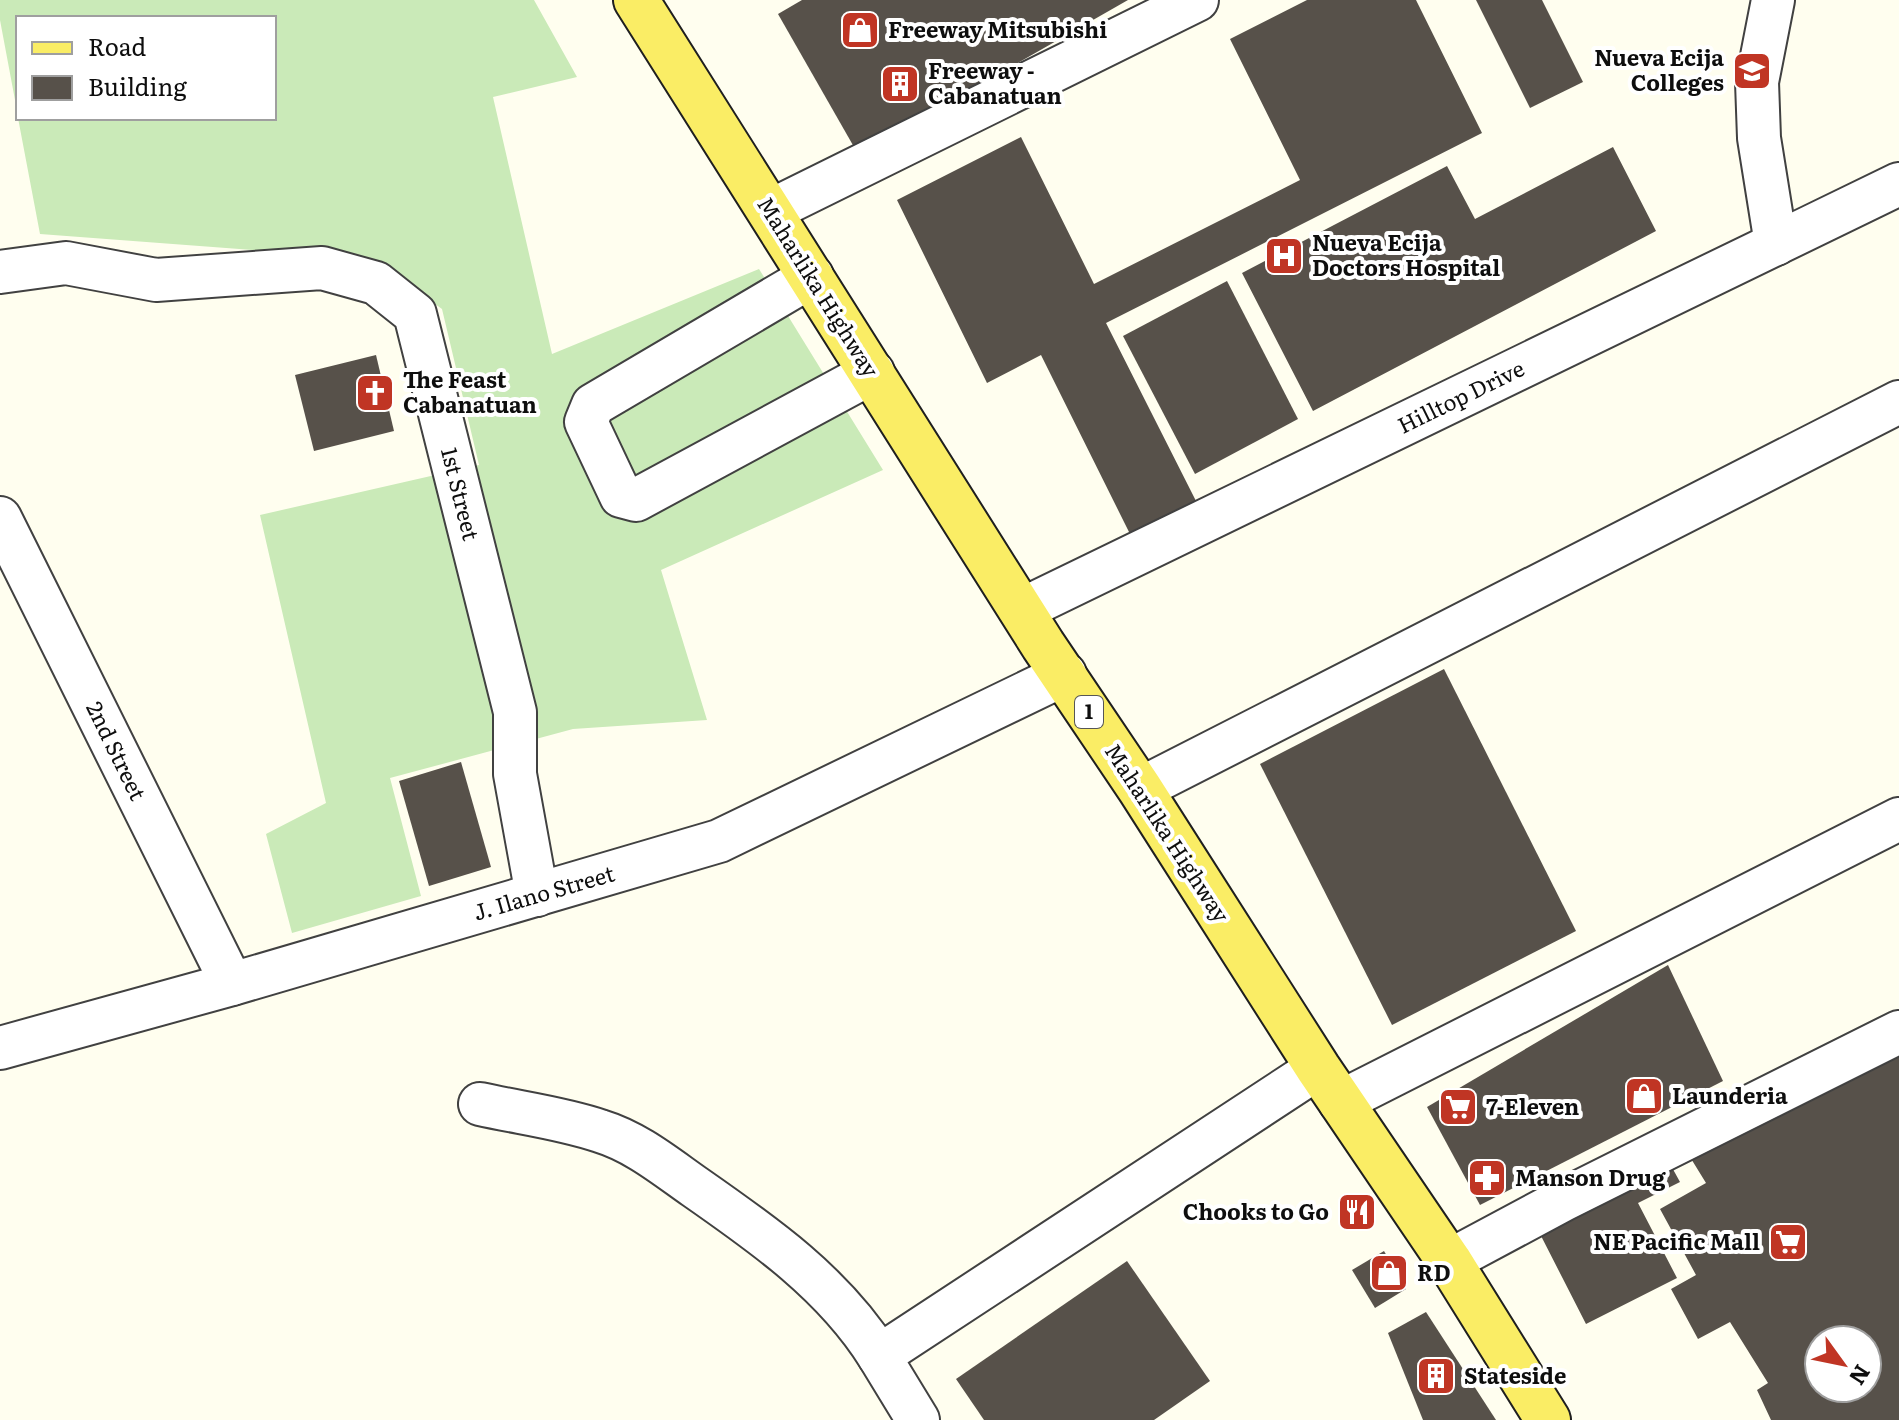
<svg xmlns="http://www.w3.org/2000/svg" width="1899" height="1420" viewBox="0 0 1899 1420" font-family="Literata,serif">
<rect width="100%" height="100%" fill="#fffeef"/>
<path fill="#caeab8" d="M0 0H534L577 77 493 97 552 354 759 269 883 470 661 570 707 720 573 729 390 778 421 896 292 933 266 834 326 803 260 515 479 465 442 309 388 270 321 255 40 234 18 118H274V18H18V116L0 20Z"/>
<g fill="#57514a" fill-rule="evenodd">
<path d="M802 0H1128L858 154 778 14Z"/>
<path d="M1307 0H1416L1482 133 1106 323 1196 501 1130 534 1041 355 987 383 897 200 1021 137 1094 284 1300 180 1230 39Z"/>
<path d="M1476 0H1542L1583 82 1530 108Z"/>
<path d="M1613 147 1656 231 1313 411 1242 273 1447 166 1475 219Z"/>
<path d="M1227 281 1298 419 1195 474 1123 336Z"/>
<path d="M376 355 394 431 314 451 295 375Z"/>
<path d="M1444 669 1576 931 1392 1025 1260 764Z"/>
<path d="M461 762 491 867 429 886 399 781Z"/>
<path d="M1668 965 1723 1081 1480 1205 1427 1107Z"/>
<path d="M1899 1054V1420H1771L1757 1390 1768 1383 1730 1322 1698 1339 1671 1289 1696 1275 1660 1209 1706 1183 1690 1157ZM1819 1340H1867V1388H1819Z"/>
<path d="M1669 1162 1680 1182 1638 1203 1677 1278 1586 1324 1538 1230Z"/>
<path d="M1384 1251 1406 1289 1375 1308 1352 1270Z"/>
<path d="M1127 1261 1210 1381 1154 1420H984L956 1379Z"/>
<path d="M1426 1312 1496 1420H1423L1388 1333Z"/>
</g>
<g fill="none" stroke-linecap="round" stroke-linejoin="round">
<defs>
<g id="minor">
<path d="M1773 0 1757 82 1759 138 1776 244"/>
<path d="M770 211 1197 0"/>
<path d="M0 272 66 263 156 280 322 268 376 283 415 314 515 712V774L537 895"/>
<path d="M812 276 593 405 586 422 621 496 636 500 873 372"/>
<path d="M0 518 232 984"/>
<path d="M1023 609 1899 184"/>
<path d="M1140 789 1899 402"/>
<path d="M0 1048 232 984 719 841 1065 674"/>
<path d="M1340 1102 1899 819"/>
<path d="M480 1104C520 1113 562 1118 600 1131 636 1142 665 1166 695 1187 764 1235 834 1284 879 1356"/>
<path d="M1449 1261 1563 1200 1899 1032"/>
<path d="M918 1420 879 1356 1318 1068"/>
</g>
<path id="major" d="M636 0 1043 645 1140 789 1318 1068 1449 1261 1548 1420"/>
</defs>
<use href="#minor" stroke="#414141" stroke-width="46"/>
<use href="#major" stroke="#1f1f1f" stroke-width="48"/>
<use href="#minor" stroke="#fff" stroke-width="42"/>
<use href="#major" stroke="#faed65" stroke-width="44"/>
</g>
<defs>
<symbol id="shop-square" viewBox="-11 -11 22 22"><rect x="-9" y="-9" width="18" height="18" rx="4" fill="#c03524" stroke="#fff"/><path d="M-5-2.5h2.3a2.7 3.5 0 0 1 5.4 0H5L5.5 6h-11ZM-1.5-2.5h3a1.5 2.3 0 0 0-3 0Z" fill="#fff"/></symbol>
<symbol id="university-square" viewBox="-11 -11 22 22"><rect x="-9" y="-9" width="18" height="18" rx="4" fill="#c03524" stroke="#fff"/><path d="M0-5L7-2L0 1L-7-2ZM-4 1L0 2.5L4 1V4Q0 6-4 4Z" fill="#fff"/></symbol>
<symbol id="building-square" viewBox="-11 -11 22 22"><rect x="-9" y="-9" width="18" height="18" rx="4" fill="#c03524" stroke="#fff"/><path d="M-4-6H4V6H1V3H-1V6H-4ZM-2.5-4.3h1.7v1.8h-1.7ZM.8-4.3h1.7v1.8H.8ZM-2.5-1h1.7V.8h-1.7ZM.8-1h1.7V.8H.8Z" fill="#fff"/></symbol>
<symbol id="hospital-square" viewBox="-11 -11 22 22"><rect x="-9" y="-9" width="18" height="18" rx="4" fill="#c03524" stroke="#fff"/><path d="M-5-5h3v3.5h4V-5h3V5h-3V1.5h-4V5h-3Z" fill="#fff"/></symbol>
<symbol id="church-square" viewBox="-11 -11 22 22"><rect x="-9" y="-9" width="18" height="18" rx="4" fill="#c03524" stroke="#fff"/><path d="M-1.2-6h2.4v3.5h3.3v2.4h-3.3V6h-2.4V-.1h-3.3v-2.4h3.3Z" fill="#fff"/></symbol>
<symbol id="supermarket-square" viewBox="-11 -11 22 22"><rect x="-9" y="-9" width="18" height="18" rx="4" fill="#c03524" stroke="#fff"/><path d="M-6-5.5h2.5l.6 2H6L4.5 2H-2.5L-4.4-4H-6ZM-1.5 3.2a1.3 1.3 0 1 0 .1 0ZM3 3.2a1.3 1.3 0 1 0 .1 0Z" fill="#fff"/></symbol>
<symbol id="pharmacy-square" viewBox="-11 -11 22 22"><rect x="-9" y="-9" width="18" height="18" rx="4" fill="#c03524" stroke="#fff"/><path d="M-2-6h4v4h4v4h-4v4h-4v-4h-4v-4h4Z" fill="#fff"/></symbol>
<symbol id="restaurant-square" viewBox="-11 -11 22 22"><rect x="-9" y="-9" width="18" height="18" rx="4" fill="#c03524" stroke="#fff"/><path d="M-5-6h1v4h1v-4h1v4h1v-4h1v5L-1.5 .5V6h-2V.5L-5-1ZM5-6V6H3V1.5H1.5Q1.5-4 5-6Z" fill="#fff"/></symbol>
</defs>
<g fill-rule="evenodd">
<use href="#shop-square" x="838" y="8" width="44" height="44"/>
<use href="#university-square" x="1730" y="49" width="44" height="44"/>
<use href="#building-square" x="878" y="62" width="44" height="44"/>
<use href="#hospital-square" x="1262" y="234" width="44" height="44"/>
<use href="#church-square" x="353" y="371" width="44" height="44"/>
<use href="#shop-square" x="1622" y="1074" width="44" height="44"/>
<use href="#supermarket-square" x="1436" y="1085" width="44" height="44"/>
<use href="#pharmacy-square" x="1465" y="1156" width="44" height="44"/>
<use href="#restaurant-square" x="1335" y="1190" width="44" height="44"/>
<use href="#supermarket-square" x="1766" y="1220" width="44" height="44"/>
<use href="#shop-square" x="1367" y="1251" width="44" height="44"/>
<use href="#building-square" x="1414" y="1354" width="44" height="44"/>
</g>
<g text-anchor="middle" stroke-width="8" stroke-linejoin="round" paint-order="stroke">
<rect fill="#fff" stroke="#565656" stroke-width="2" x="1075" y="696" width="28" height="32" rx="6"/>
<g font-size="20" font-weight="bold" fill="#0e0e0e">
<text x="1089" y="719">1</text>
</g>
<g font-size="22" font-weight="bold" fill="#0e0e0e" stroke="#fff" text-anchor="start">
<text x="888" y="38">Freeway Mitsubishi</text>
<text x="1724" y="66" text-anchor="end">Nueva Ecija<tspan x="1724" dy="25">Colleges</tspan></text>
<text x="928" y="79">Freeway -<tspan x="928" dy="25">Cabanatuan</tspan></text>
<text x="1312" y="251">Nueva Ecija<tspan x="1312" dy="25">Doctors Hospital</tspan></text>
<text x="403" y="388">The Feast<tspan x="403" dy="25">Cabanatuan</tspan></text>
<text x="1672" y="1104">Launderia</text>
<text x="1486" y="1115">7-Eleven</text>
<text x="1515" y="1186">Manson Drug</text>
<text x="1329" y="1220" text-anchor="end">Chooks to Go</text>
<text x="1760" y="1250" text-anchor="end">NE Pacific Mall</text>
<text x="1417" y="1281">RD</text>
<text x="1464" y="1384">Stateside</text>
</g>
<g font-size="22" fill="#0e0e0e" stroke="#fff">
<text transform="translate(818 287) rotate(58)" y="8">Maharlika Highway</text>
<text transform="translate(1461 397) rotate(-26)" y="8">Hilltop Drive</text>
<text transform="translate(460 494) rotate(76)" y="8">1st Street</text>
<text transform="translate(116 751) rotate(64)" y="8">2nd Street</text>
<text transform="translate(1167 833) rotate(57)" y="8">Maharlika Highway</text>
<text transform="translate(544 893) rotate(-16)" y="8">J. Ilano Street</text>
</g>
</g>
<rect x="16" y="16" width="260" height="104" fill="#ffffff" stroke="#9f9f9f" stroke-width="2"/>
<rect x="32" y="42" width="40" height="12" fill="#faed65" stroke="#9f9f9f" stroke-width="2"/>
<text x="88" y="56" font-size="24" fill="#0e0e0e">Road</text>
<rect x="32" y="76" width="40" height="24" fill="#57514a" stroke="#9f9f9f" stroke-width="2"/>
<text x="88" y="96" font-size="24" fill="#0e0e0e">Building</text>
<g transform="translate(1843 1364) rotate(123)"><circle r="38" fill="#ffffff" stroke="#9f9f9f" stroke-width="2"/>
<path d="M0-6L14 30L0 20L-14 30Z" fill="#c03524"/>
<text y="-12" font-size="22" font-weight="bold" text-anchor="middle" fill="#0e0e0e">N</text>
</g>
</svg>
